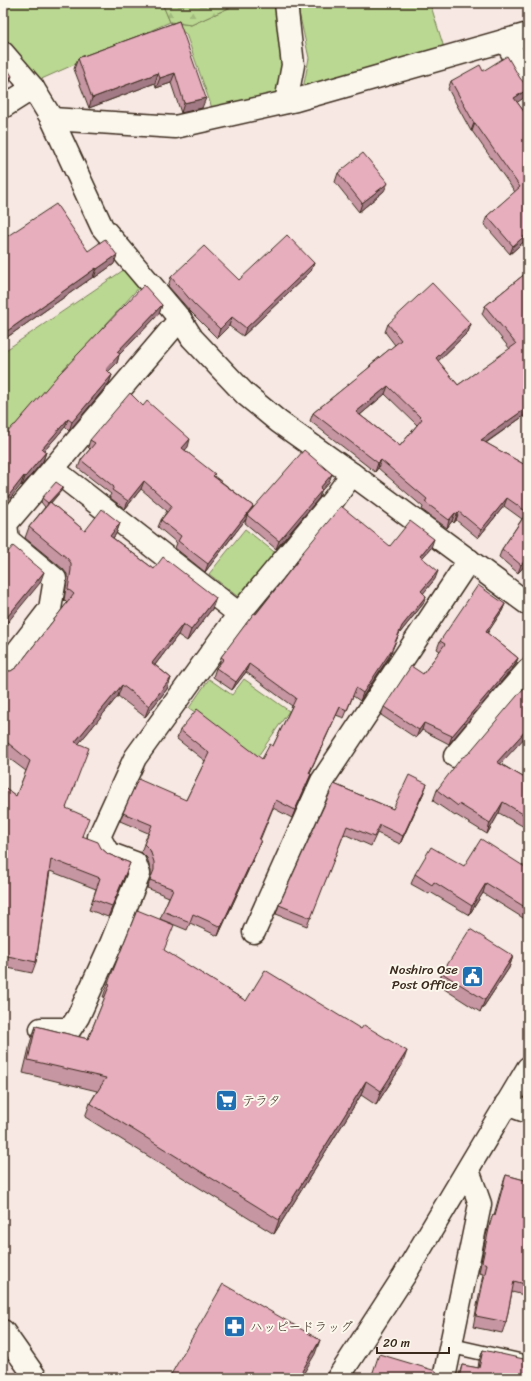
<svg xmlns="http://www.w3.org/2000/svg" width="531" height="1381" viewBox="0 0 531 1381" font-family="Sriracha,'Klee One',sans-serif">
<defs>
<pattern id="forest-firs" width="22" height="20" patternUnits="userSpaceOnUse"><rect width="22" height="20" fill="#bad891"/><path d="M5 1l3.5 6h-7zM16 11l3.5 6h-7z" fill="#a1ba7d"/></pattern>
</defs>
<rect width="100%" height="100%" fill="#f7e8e3"/>
<filter id="ink" filterUnits="userSpaceOnUse"><feTurbulence type="fractalNoise" baseFrequency=".025" numOctaves="2"/><feDisplacementMap in="SourceGraphic" scale="8" xChannelSelector="R" yChannelSelector="G"/><feConvolveMatrix kernelMatrix="1 2 1 2 8 2 1 2 1" color-interpolation-filters="sRGB"/></filter>
<g filter="url(#ink)">
<g fill="#bad891" stroke="#7a8158">
<path d="M3 3H162L170 22 191 25 240 3H277L285 59 281 94 212 108 186 34 170 22 37 81 3 38Z"/>
<path d="M297 3H430L445 51 303 89 309 58Z"/>
<path d="M128 267 142 284 3 439V352Z"/>
<path d="M245 529 278 555 242 600 209 574Z"/>
<path d="M209 679 232 695 244 679 289 711 258 756 189 708Z"/>
</g>
<path fill="url(#forest-firs)" stroke="#7a8158" d="M162 3H240L191 25 170 22Z"/>
<g fill="none" stroke-linecap="round" stroke-linejoin="round">
<defs>
<path id="lane" d="M452 1346 528 1363"/>
<g id="street">
<path d="M286 3 293 65 286 102"/>
<path d="M505 40 528 80"/>
<path d="M3 53 33 88 52 119 102 227 180 319 192 338 245 394 279 422 352 474 528 604"/>
<path d="M3 107 33 88"/>
<path d="M52 119 175 127 296 100 528 34"/>
<path d="M53 469 239 614"/>
<path d="M3 670 50 609 55 579 8 540 6 524 180 319"/>
<path d="M455 756 494 709 528 670"/>
<path d="M254 932 322 781 469 560"/>
<path d="M41 1029H70L78 1017 111 944 139 874 135 863 108 853 99 837 135 758 239 614 334 499 352 474"/>
<path d="M506 1104 528 1112"/>
<path d="M444 1378 480 1204 468 1170"/>
</g>
<path id="secondary" d="M338 1378 404 1276 528 1068"/>
<path id="highway" d="M3 1331 36 1378"/>
</defs>
<use href="#lane" stroke="#3b2a1e" stroke-width="17"/>
<use href="#street" stroke="#3b2a1e" stroke-width="25"/>
<use href="#secondary" stroke="#3b2a1e" stroke-width="25"/>
<use href="#highway" stroke="#3b2a1e" stroke-width="25"/>
<use href="#lane" stroke="#fbf7ec" stroke-width="14"/>
<use href="#street" stroke="#fbf7ec" stroke-width="22"/>
<use href="#secondary" stroke="#fbf7ec" stroke-width="22"/>
<use href="#highway" stroke="#fbf7ec" stroke-width="22"/>
</g>
<g fill="#c796a3" stroke="#3b2a1e" fill-rule="evenodd">
<path d="M179 21 202 108 181 113 171 83 156 88 155 83 89 108 74 69 78 58Z"/>
<path d="M483 71 517 102 528 117V238L510 254 484 224 487 216 515 192 472 131H471L448 89 451 81Z"/>
<path d="M338 173 384 191 359 212 335 182Z"/>
<path d="M3 239 88 251 114 264 94 278 93 277 3 340Z"/>
<path d="M314 263 311 271 243 336 229 326 217 338 190 311 168 286 171 277 239 280Z"/>
<path d="M526 273 528 413 486 443 527 466 528 465V562L518 573 499 557 502 549 522 519 504 506 478 538 456 520 454 523 452 521 447 528 422 510 423 507 378 468 375 472 310 421 313 413 369 368 370 365 395 345 385 332 388 324H471L468 332 438 361 458 385 510 349 482 314 485 306ZM385 394 417 425 400 446 360 415Z"/>
<path d="M162 305 159 314 119 355 117 363 108 371 112 375 109 383 69 431 65 427 44 451 46 452 43 461 22 486 21 485 15 425Z"/>
<path d="M90 440 188 447 185 450 214 476 253 506 252 510 329 482 321 491 319 498 276 549 245 523 246 519 205 572 175 548 177 543 158 527 161 520 167 511 141 489 125 509 109 497 111 494 78 468 81 460 90 449 88 447Z"/>
<path d="M63 487 61 491 51 503 85 531 120 523 116 534 113 538 154 569 212 609 187 641 178 635 155 665 171 678 167 689 145 717 118 696 78 744 66 808 82 836 101 848 108 854 130 863 108 917 89 910 96 889 50 871 36 962 32 973 3 967V786L16 796 26 771 3 754V670L5 671H11L17 667 67 603 64 600 67 581V574L63 569 25 538 29 527 45 507 41 502 42 498Z"/>
<path d="M390 546 431 548 422 558 435 579 423 593 426 596 423 604 399 634 389 657 360 701 353 696 344 718 336 715 309 774H311L308 783 292 818 273 808 260 840 258 849 218 936 190 923 187 930 160 919 169 897 147 888 151 878V870L147 858 141 852 148 833 120 821 123 813 186 800 205 761 177 739 180 730 262 759 273 746 292 706 246 672 232 690 213 677 216 668 219 665 221 657 256 614 297 561 299 557Z"/>
<path d="M505 604 502 611 487 633 518 658 515 665 449 744 422 730 416 738 381 715 384 707 423 674 440 651 437 649 440 641Z"/>
<path d="M468 754 501 764 528 780V829L499 813 487 834 456 815 455 816 433 801 437 790Z"/>
<path d="M334 784 393 809 424 792 400 844 377 833 371 846 344 834 307 926 276 914 279 905Z"/>
<path d="M464 866 528 869V921L483 893 469 915 430 892 429 894 411 884 415 874Z"/>
<path d="M164 951 246 1001 402 1065 376 1105 361 1095 274 1234 85 1117 90 1103 97 1091 23 1073 31 1040 36 1026 88 1039 105 997H103L108 983Z"/>
<path d="M513 956 509 968 480 1012 438 985 442 973Z"/>
<path d="M506 1175 528 1181V1296L512 1292 506 1322 502 1333 473 1327 483 1274 479 1273 486 1235 493 1214 494 1215 502 1186Z"/>
<path d="M483 1350 528 1378H458L462 1365 478 1368 479 1361Z"/>
</g>
<g fill="#a27a85" stroke="#3b2a1e">
<path d="M158 73 155 83 89 108 92 98Z"/>
<path d="M175 73 171 83 156 88 160 78Z"/>
<path d="M12 76 9 84 3 88V82Z"/>
<path d="M528 89V95L512 106 514 98Z"/>
<path d="M206 98 202 108 181 113 184 103Z"/>
<path d="M474 123H475L472 131H471Z"/>
<path d="M388 183 384 191 359 212 362 203Z"/>
<path d="M528 233V238L510 254 513 246Z"/>
<path d="M117 255 114 264 94 278 97 269Z"/>
<path d="M314 263 311 271 243 336 246 328Z"/>
<path d="M96 268 93 277 3 340V334Z"/>
<path d="M162 305 159 314 119 355 117 363 103 377 106 369 117 352Z"/>
<path d="M232 317 229 326 217 338 220 329Z"/>
<path d="M471 324 468 332 433 366 436 358Z"/>
<path d="M112 375 109 383 69 431 72 422Z"/>
<path d="M388 386 385 394 354 420 356 412Z"/>
<path d="M528 407V413L478 448 481 440Z"/>
<path d="M68 419 65 427 39 457 42 449Z"/>
<path d="M190 439 188 447 180 456 182 448Z"/>
<path d="M46 452 43 461 22 486 25 477Z"/>
<path d="M381 460 378 468 375 472 378 463Z"/>
<path d="M332 474 329 482 321 491 319 498 276 549 279 541 320 488Z"/>
<path d="M24 476 21 485 3 507V503Z"/>
<path d="M144 481 141 489 125 509 128 501Z"/>
<path d="M63 487 61 491 46 507 48 503Z"/>
<path d="M507 498 504 506 478 538 481 530Z"/>
<path d="M253 506 250 513 247 515 246 519 205 572 208 564Z"/>
<path d="M459 512 456 520 454 523 457 514Z"/>
<path d="M455 513 452 521 447 528 449 520Z"/>
<path d="M120 523 116 534 106 547 110 536Z"/>
<path d="M434 539 431 548 417 564 420 556Z"/>
<path d="M528 557V562L518 573 521 565Z"/>
<path d="M438 571 435 579 418 600 421 591Z"/>
<path d="M44 572 40 583 3 628V622Z"/>
<path d="M426 596 423 604 399 634 389 657 360 701 363 693 402 626Z"/>
<path d="M216 598 212 609 187 641 191 630Z"/>
<path d="M505 604 502 611 483 640 486 632Z"/>
<path d="M183 624 178 635 148 674 152 663Z"/>
<path d="M518 658 515 665 449 744 452 736Z"/>
<path d="M249 664 246 672 232 690 236 682Z"/>
<path d="M171 678 167 689 145 717 149 706Z"/>
<path d="M122 685 118 696 71 753 75 742Z"/>
<path d="M340 707 336 715 306 782 309 773Z"/>
<path d="M424 723 422 730 416 738 419 730Z"/>
<path d="M528 728V734L493 772 497 762Z"/>
<path d="M311 774 308 783 292 818 295 810Z"/>
<path d="M427 784 424 792 400 844 403 836Z"/>
<path d="M503 802 499 813 487 834 490 823Z"/>
<path d="M261 840 258 849 218 936 221 927Z"/>
<path d="M486 883 483 893 469 915 472 906Z"/>
<path d="M513 956 509 968 480 1012 485 1000Z"/>
<path d="M407 1051 402 1065 376 1105 381 1091Z"/>
<path d="M366 1081 361 1095 274 1234 279 1220Z"/>
<path d="M320 1340 315 1354 301 1378H298Z"/>
</g>
<g fill="#e7aebe" stroke="#3b2a1e" fill-rule="evenodd">
<path d="M179 21 206 98 184 103 175 73 160 78 158 73 92 98 78 58Z"/>
<path d="M507 56 520 78 524 83 528 84V89L514 98 528 117V233L513 246 487 216 520 187 475 123H474L451 81 480 65 483 71Z"/>
<path d="M3 62 12 76 3 82Z"/>
<path d="M363 153 388 183 362 203 338 173Z"/>
<path d="M56 204 88 251 105 239 117 255 97 269 96 268 3 334V239Z"/>
<path d="M287 235 314 263 246 328 232 317 220 329 193 303 171 277 204 246 239 280Z"/>
<path d="M526 273 528 276V407L481 440 527 466 528 465V557L521 565 502 549 527 512 507 498 481 530 459 512 457 514 455 513 449 520 425 502 427 499 381 460 378 463 313 413 371 366 370 365 401 340 388 324 432 283 471 324 436 358 458 385 516 344 485 306ZM388 386 422 419 400 446 356 412Z"/>
<path d="M144 285 162 305 117 352 120 354 106 369 112 375 72 422 68 419 42 449 46 452 25 477 24 476 3 503V437L14 425H15L59 374Z"/>
<path d="M130 393 143 406 147 401 190 439 182 448 215 474 213 476 253 506 208 564 178 541 181 536 161 520 172 506 144 481 128 501 112 490 114 487 81 460 95 443 90 440Z"/>
<path d="M304 450 332 474 320 488 322 490 279 541 247 515Z"/>
<path d="M56 482 63 487 48 503 42 498Z"/>
<path d="M50 502 85 531 102 509 120 523 110 536 154 569 163 557 216 598 191 630 183 624 152 663 171 678 149 706 122 685 75 742 89 748 66 808 89 818 82 836 98 842 101 848 108 854 130 863 112 906 93 899 100 878 51 859 36 962 3 955V958V786L16 796 30 761 3 739V670L5 671H11L17 667 74 594 68 589 71 570V563L67 558 29 527Z"/>
<path d="M341 506 390 546 410 521 434 539 420 556 438 571 421 591 426 596 402 626 392 649 363 693 356 688 347 710 340 707 309 773 311 774 295 810 276 800 259 840H261L221 927 193 914 190 922 163 911 173 889 150 880 154 870V862L150 850 144 844 152 825 123 813 138 779 186 800 209 753 180 730 197 709 262 759 270 744 273 746 296 698 249 664 236 682 216 668 224 659 221 657 254 613 256 614 300 558 299 557Z"/>
<path d="M13 546 44 572 3 622V558Z"/>
<path d="M478 585 505 604 486 632 518 658 452 736 424 723 419 730 384 707 411 666 423 674 445 644 440 641Z"/>
<path d="M528 683V728L497 762 528 780V817L503 802 490 823 459 804 458 806 437 790 461 758 468 754Z"/>
<path d="M409 775 427 784 403 836 380 825 374 837 347 826 311 918 279 905 334 784 393 809Z"/>
<path d="M481 839 528 869V909L486 883 472 906 434 882 432 885 415 874 431 847 464 866Z"/>
<path d="M137 910 174 925 164 950 246 1001 265 970 361 1029 364 1025 407 1051 381 1091 366 1081 279 1220 90 1103 106 1078 28 1060 36 1026 88 1039 110 984 108 983Z"/>
<path d="M470 929 513 956 485 1000 442 973Z"/>
<path d="M506 1175 528 1181V1285L514 1281 506 1322 476 1316 487 1264 482 1262 490 1224 493 1214 495 1215Z"/>
<path d="M223 1284 320 1340 298 1378H169Z"/>
<path d="M483 1350 528 1360V1378H459L462 1365 479 1368Z"/>
<path d="M379 1354 436 1371 440 1377 442 1378H371Z"/>
</g>
</g>
<defs>
<symbol id="civic-square" viewBox="-11 -11 22 22"><rect x="-9" y="-9" width="18" height="18" rx="4" fill="#1f6fb2" stroke="#fbf7ec"/><path d="M-.6-6.5H3V-4.5H.6V-3L4-1V1h2V6H-6V1h2V-1L-.6-3ZM-1.2 2.5V6h2.4V2.5Z" fill="#fff"/></symbol>
<symbol id="supermarket-square" viewBox="-11 -11 22 22"><rect x="-9" y="-9" width="18" height="18" rx="4" fill="#1f6fb2" stroke="#fbf7ec"/><path d="M-6-5.5h2.5l.6 2H6L4.5 2H-2.5L-4.4-4H-6ZM-1.5 3.2a1.3 1.3 0 1 0 .1 0ZM3 3.2a1.3 1.3 0 1 0 .1 0Z" fill="#fff"/></symbol>
<symbol id="pharmacy-square" viewBox="-11 -11 22 22"><rect x="-9" y="-9" width="18" height="18" rx="4" fill="#1f6fb2" stroke="#fbf7ec"/><path d="M-2-6h4v4h4v4h-4v4h-4v-4h-4v-4h4Z" fill="#fff"/></symbol>
</defs>
<g fill-rule="evenodd">
<use href="#civic-square" x="460" y="964" width="25" height="25"/>
<use href="#supermarket-square" x="214" y="1088" width="25" height="25"/>
<use href="#pharmacy-square" x="222" y="1314" width="25" height="25"/>
</g>
<g text-anchor="middle" stroke-width="4" stroke-linejoin="round" paint-order="stroke">
<g font-size="13" fill="#3b2a1e" stroke="#fbf7ec" text-anchor="start">
<text x="458" y="974" text-anchor="end">Noshiro Ose<tspan x="458" dy="15">Post Office</tspan></text>
<text x="242" y="1105">テラタ</text>
<text x="250" y="1331">ハッピードラッグ</text>
</g>
</g>
<rect width="531" height="1381" fill="none" stroke="#fbf7ec" stroke-width="16"/>
<rect x="8" y="8" width="515" height="1365" fill="none" stroke="#3b2a1e" stroke-width="1.5" filter="url(#ink)"/>
<path d="M377 1347v6h72v-6" fill="none" stroke="#3b2a1e" stroke-width="2"/>
<text x="383" y="1347" font-size="12" fill="#3b2a1e" stroke="#fbf7ec" stroke-width="3" paint-order="stroke">20 m</text>
</svg>
